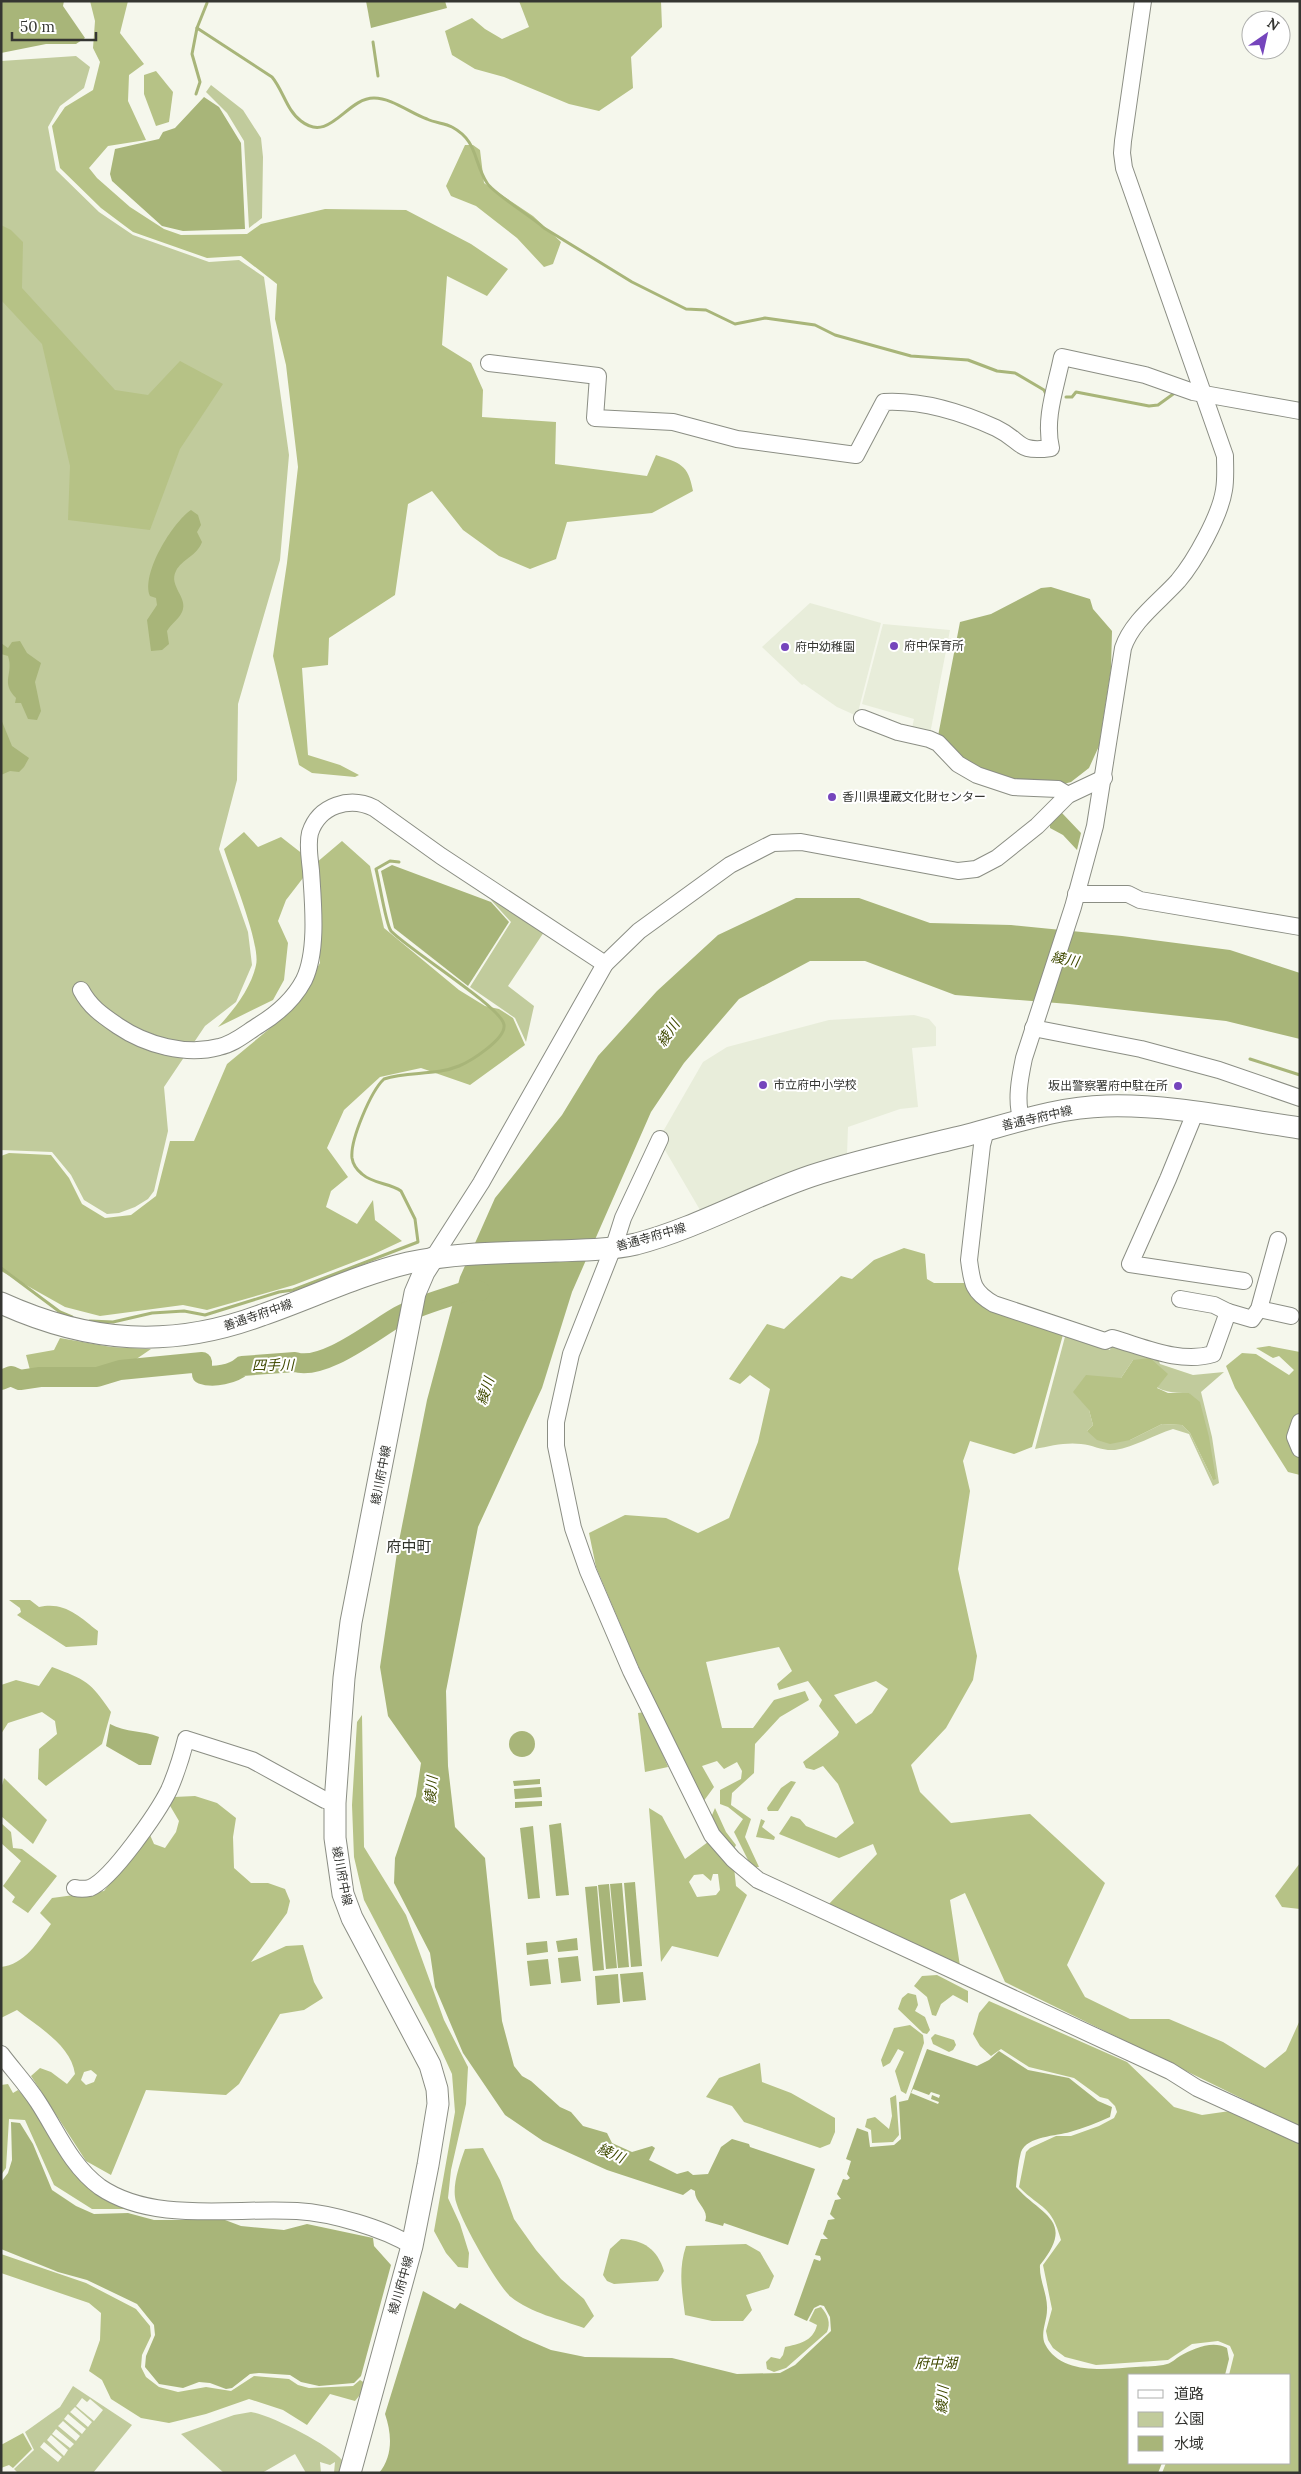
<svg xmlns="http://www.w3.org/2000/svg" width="1301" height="2474" viewBox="0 0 1301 2474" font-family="Lora,'Noto Sans JP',serif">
<rect width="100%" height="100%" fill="#f5f7ec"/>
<g fill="#e8edda">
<path d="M810 603 881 623 857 716 837 707 804 684 802 685 762 647Z"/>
<path d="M883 624 950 630 930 734 912 728 914 719 862 704Z"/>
<path d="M914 1015 929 1019 936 1027V1046L912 1048 918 1107 900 1109 848 1127 847 1155 778 1177 700 1210 662 1145 661 1135 703 1062 727 1047 829 1020Z"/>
</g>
<g fill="#c1cb9c" fill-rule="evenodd">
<path d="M76 56 90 67 84 88 60 106 48 127 56 170 99 212 133 235 209 262 239 260 264 277 289 455 280 560 238 704 237 780 219 849 248 932 252 965 236 1002 205 1026 164 1087 168 1131 154 1191 148 1199 135 1207 119 1213 107 1214 84 1200 71 1175 52 1152 1 1150V61Z"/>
<path d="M211 85 243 110 261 138 263 157 262 218 249 228 244 141 227 113 206 92Z"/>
<path d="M493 898 544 932 508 986 534 1006 526 1042 515 1018 470 987 511 922 491 900Z"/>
<path d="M1066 1333 1110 1350 1112 1343 1157 1356 1160 1364 1193 1375 1224 1372 1201 1392 1212 1437 1219 1483 1213 1486 1189 1434 1173 1429C1153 1435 1135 1447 1115 1450 1102 1451 1093 1445 1081 1444 1066 1442 1050 1446 1035 1449ZM1133 1360C1155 1386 1153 1393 1189 1393L1213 1480 1190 1433 1182 1425 1162 1424 1130 1440 1087 1431 1093 1425 1089 1410 1121 1378Z"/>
<path d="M73 2386 132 2425 93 2473H18L14 2469 34 2450 25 2432 60 2407ZM82 2398 87 2402 90 2399 103 2410 94 2421 76 2406ZM75 2407 92 2422 88 2427 70 2412ZM68 2414 86 2429 82 2434 64 2419ZM63 2421 80 2436 76 2441 58 2426ZM56 2429 74 2444 70 2448 52 2434ZM51 2435 68 2450 64 2456 47 2440ZM44 2442 62 2457 58 2462 40 2447Z"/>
<path d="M251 2412C271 2415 329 2445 342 2460L341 2473H334L335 2462 330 2465 320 2462 321 2473H306L295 2454 262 2473H224L181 2434 234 2415Z"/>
</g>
<g fill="#b6c286" fill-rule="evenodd">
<path d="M90 1H128L120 33 144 64 129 75 128 101 146 140 108 146 89 168 97 178 130 207 164 229 181 235 247 234 261 224 325 209 406 210 471 244 508 269 487 296 447 276 442 345 471 363 483 390 482 417 556 422 555 464 647 476 656 455C680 463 688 464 693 491L652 513 567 522 556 559 530 569 499 556 463 530 432 491 408 504 395 595 329 638 328 665 302 668 308 755 340 765 359 775 355 777 312 773 299 765 273 656 287 563 298 467 286 365 275 319 277 284 241 256 207 258 133 232 101 208 60 168 52 126 65 107 93 90 100 62 93 48 95 21Z"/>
<path d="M519 1H661L662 27 631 57 633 88 599 111 569 104 504 77 475 69 452 55 445 31 472 18 485 29 502 39 529 27Z"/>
<path d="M156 71 173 92 169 122 156 126 144 94V75Z"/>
<path d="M465 145H473L480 150 484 183 533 216 561 242 553 264 544 267 517 238 476 206 451 196 446 186Z"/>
<path d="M1 225 11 230 23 242 22 288 115 390 148 395 180 361 223 384 180 449 150 530 68 520 70 466 42 344 1 300Z"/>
<path d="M244 832 258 847 281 837 304 855 303 878 286 900 278 921 288 943 284 980 273 1000 218 1027C234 1010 251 988 256 965 261 945 231 872 224 849Z"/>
<path d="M342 841 370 866 384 928 459 990 485 1006 499 1009 513 1018 525 1045 470 1085 421 1068 380 1077 344 1110 327 1148 348 1177 331 1191 326 1207 357 1224 373 1200 375 1220 402 1241 372 1255 294 1285 207 1310 183 1305 100 1316 65 1307 1 1271V1156L9 1153 51 1155 69 1178 82 1204 105 1218 131 1215 156 1196 170 1141H194L227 1064 292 1010 320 963 316 863Z"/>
<path d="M904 1248 925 1254 927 1279 934 1283H967L1064 1331 1032 1447 1014 1454 970 1441 963 1461 970 1491 958 1569 977 1656 973 1680 946 1728 911 1765 920 1792 951 1823 1030 1814 1105 1883 1067 1965 1085 1997 1130 2019H1169L1223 2042 1265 2068 1286 2051 1300 2020V2127L1005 1982 965 1893 950 1900 960 1966 827 1906 877 1854 873 1844 839 1858 779 1834 791 1816 800 1819 806 1826 836 1838 854 1823 838 1784 823 1766 814 1770 806 1768 803 1762 837 1736 839 1732 819 1706 822 1700 808 1681 779 1690 777 1684 792 1671 779 1647 706 1662 722 1728H753L774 1700 805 1691 809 1700 780 1717 755 1744 754 1773 732 1793 731 1805 751 1819 745 1837 759 1867H756L750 1864 734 1832 743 1819 728 1807 720 1804V1790L741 1779 742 1771 737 1762 724 1769 717 1761 702 1766 714 1787 703 1802 635 1659 596 1567 589 1533 625 1515 666 1518 698 1533 729 1518 758 1442 770 1389 750 1375 740 1384 729 1379 767 1324 784 1329 841 1276 852 1279 874 1260ZM876 1681 888 1689 872 1713 856 1724 834 1695Z"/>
<path d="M60 1338 111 1347 151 1349 132 1362 91 1369 30 1370 26 1355 54 1350Z"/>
<path d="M1269 1346 1300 1352V1475L1288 1472 1235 1388 1226 1366 1242 1353 1256 1354 1289 1375 1294 1370 1279 1356 1273 1358 1256 1348Z"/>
<path d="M1150 1358 1168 1374 1157 1388 1168 1393H1189L1200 1402 1209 1437 1216 1479 1213 1480 1190 1433 1182 1425 1162 1424 1130 1440 1110 1444 1097 1440 1087 1431 1093 1425 1089 1410 1073 1392 1086 1375 1121 1378 1133 1360Z"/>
<path d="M9 1600H30L39 1607C64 1601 79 1616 98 1631L97 1645 66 1647 17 1615 21 1612 20 1608Z"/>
<path d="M52 1667C86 1680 90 1681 111 1712L102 1744 46 1786 38 1779 39 1749 57 1734 55 1721 42 1712 8 1723 1 1734V1685L16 1680 39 1686Z"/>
<path d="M645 1712 668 1767 645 1772 638 1713Z"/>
<path d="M362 1715 364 1847 406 1915 444 2020 468 2067 466 2104 451 2170 448 2198 460 2224 469 2253 468 2268 458 2267 446 2253 434 2231 455 2112 452 2074 431 2028 364 1900 354 1857 352 1805 357 1722Z"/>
<path d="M4 1778 47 1820 33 1844 1 1816V1789Z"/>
<path d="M791 1781 796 1782 778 1811H768L767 1808 781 1788Z"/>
<path d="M195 1796 217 1803 236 1818 233 1837 234 1868 251 1883H268L285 1889 290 1901 287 1913 251 1962 286 1946 303 1945 314 1982 323 1998 304 2010 280 2014 239 2084 226 2095 146 2090 111 2175 86 2161 31 2076 40 2068 51 2072 67 2084 75 2074C71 2045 38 2027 17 2010L1 2018V1967C24 1965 39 1941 51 1924L40 1913 52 1898 104 1891 151 1828 150 1835 154 1844 165 1848 176 1832 179 1821 169 1804 174 1797ZM91 2070 97 2075 94 2082 86 2085 81 2080 84 2072Z"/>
<path d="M649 1808 662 1816 685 1859 708 1842 734 1867 736 1886 747 1895 718 1957 672 1946 661 1962ZM703 1874 711 1881 713 1874H718L720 1890 716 1895 697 1897 689 1882 694 1875Z"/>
<path d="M715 1808 726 1832 736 1845 733 1851 710 1820Z"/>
<path d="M761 1819 765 1821 762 1827 775 1837 774 1840 756 1837Z"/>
<path d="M1 1823 11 1832 13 1848 22 1849 57 1876 28 1913 12 1902 15 1897 3 1886 21 1861 1 1843Z"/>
<path d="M1300 1863V1909L1282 1907 1275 1896Z"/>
<path d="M937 1975 968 1991V2003L953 1995 941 2004 936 2016 932 2015 927 1997 914 1986 922 1976Z"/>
<path d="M908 1993 916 1995 918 2005 915 2011 925 2017 930 2030 927 2034 923 2033 898 2009 902 1998Z"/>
<path d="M989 2001 1127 2062 1174 2107 1202 2115 1230 2111 1300 2143V2473H1162L1166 2463H1290V2375H1229L1234 2355 1230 2346 1218 2341 1192 2344 1168 2360 1096 2365 1065 2357 1053 2348 1048 2340 1046 2331 1052 2309 1043 2265 1061 2240C1051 2204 1042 2210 1019 2187L1026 2152 1030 2148 1056 2136H1071L1099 2126 1114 2118 1117 2112 1115 2106 1108 2099 1100 2097 1074 2078 1029 2067 1001 2049 991 2056 980 2046 973 2034 979 2013Z"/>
<path d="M910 2025 923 2035 924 2043 906 2094 901 2091 895 2071 904 2052 898 2049 890 2063 883 2067 881 2060 894 2028Z"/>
<path d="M935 2034 954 2040 956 2045 953 2050 949 2052 933 2044 931 2038Z"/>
<path d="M760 2063 762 2082 791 2093 835 2118V2132L830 2144 820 2148 744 2122 732 2106 706 2097 719 2078Z"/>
<path d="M8 2084 13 2093 18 2090 31 2104 102 2194 127 2209H92L54 2185 25 2120 9 2119 6 2168 1 2175V2085Z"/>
<path d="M896 2095 899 2135 893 2142 872 2143 871 2130 865 2127 867 2119 875 2117 889 2129 892 2116 890 2098Z"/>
<path d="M483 2148 500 2180 514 2219 536 2250 561 2279 584 2299 594 2316 584 2328C559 2319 531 2313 511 2297 498 2287 456 2213 455 2197 453 2183 460 2163 465 2149Z"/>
<path d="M621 2239C644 2240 657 2249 664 2271L658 2281 614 2284 607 2281 603 2275 610 2249Z"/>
<path d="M746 2244 760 2252 774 2276 769 2288 746 2295 752 2310 743 2321H712L685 2315C682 2291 678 2270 686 2246Z"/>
<path d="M1 2254 86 2283 136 2309 150 2326 151 2336 142 2355 141 2367 146 2377 159 2387 178 2392 206 2387 231 2391 254 2376 289 2379 298 2385 309 2388 353 2386 360 2380 365 2383 363 2391 355 2401 330 2394 307 2425 283 2410 249 2399 206 2414 169 2423 141 2418 111 2399 102 2380 89 2371 100 2340 101 2313 89 2303 1 2273Z"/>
<path d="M821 2307C828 2315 831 2323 827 2332L786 2368 774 2372 767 2369 766 2362 771 2357 780 2359 783 2355 785 2347C798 2344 813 2342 817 2325L809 2321 815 2309Z"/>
<path d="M23 2433 32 2449 13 2468 9 2465 1 2468V2445Z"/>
</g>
<g fill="#a8b579">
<path d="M1 1H64L63 6 85 38 76 44H46L1 53Z"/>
<path d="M366 1H445L447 8 371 28Z"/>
<path d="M204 97 219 107 241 143 245 229 183 231 162 226 112 181 110 174 115 149 159 139 163 132 175 128Z"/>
<path d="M191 510 198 515 201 525 197 532 202 542C197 556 182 559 176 571 168 586 189 598 182 612 179 619 171 624 167 631L169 644 162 650 151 651 147 620 157 605 156 598 150 596C141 574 172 523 191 510Z"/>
<path d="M1051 587 1090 599 1093 609 1112 631 1111 669 1099 746 1089 768 1071 782 1060 785 1017 783 977 770 938 736 960 622 991 614 1041 588Z"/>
<path d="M20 641 27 653 41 663 35 682 41 711 37 720 28 719 21 703H15L16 698C0 682 14 674 8 656L1 654V643L8 648 12 642Z"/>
<path d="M1 719 12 746 29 758 24 767 19 772 10 771 1 775Z"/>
<path d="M1062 813 1081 833 1077 850 1063 835 1050 828V823Z"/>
<path d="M392 865 491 902 509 922 468 986 394 928 381 871Z"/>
<path d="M796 898H859L930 923 1011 925 1122 936 1230 950 1300 973V1039L1226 1021 1069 1004 955 995 865 961H810L739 999 684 1063 651 1112 572 1292 542 1388 478 1527 446 1691 448 1766 455 1827 485 1858 502 2021 514 2066 522 2076 531 2081 560 2107 571 2112 583 2126 607 2133 612 2143 632 2152 652 2146 655 2148 649 2160 677 2174 688 2171 693 2175 708 2174 721 2147 732 2139 749 2144 750 2147 815 2169 788 2245 724 2223 723 2226 705 2221C710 2210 694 2202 695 2191L691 2189 683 2195 607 2170 543 2141 505 2115 463 2053 435 1987 430 1953 394 1883 395 1858 416 1796 421 1763 388 1716 380 1667 398 1546 427 1400 460 1277 495 1198 562 1115 598 1056 657 991 718 935Z"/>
<path d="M110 1724C126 1733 143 1730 159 1737L151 1765H139L106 1746Z"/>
<circle cx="522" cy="1744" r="13"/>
<path d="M540 1779V1784L514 1786 513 1781Z"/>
<path d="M541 1787 542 1797 515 1799 514 1789Z"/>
<path d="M542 1801V1806L515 1808V1802Z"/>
<path d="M561 1823 569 1895 556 1896 549 1825Z"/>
<path d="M533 1826 540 1898 528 1899 520 1828Z"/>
<path d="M635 1882 642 1966 631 1967 624 1883Z"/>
<path d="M622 1883 629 1967 618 1968 610 1884Z"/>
<path d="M609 1884 617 1968 606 1969 598 1885Z"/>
<path d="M597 1886 604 1970 593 1971 585 1887Z"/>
<path d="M577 1938 578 1950 558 1952 556 1941Z"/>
<path d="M547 1941 548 1952 527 1955 526 1943Z"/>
<path d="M578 1956 581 1981 561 1983 558 1958Z"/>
<path d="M548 1959 551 1984 530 1986 527 1961Z"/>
<path d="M643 1972 646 2000 623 2002 620 1974Z"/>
<path d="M618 1974 620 2003 597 2005 595 1976Z"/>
<path d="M927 2049 977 2066 989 2060 999 2051 1028 2070 1069 2078 1098 2101 1112 2107 1110 2117C1097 2123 1084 2128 1070 2132 1057 2136 1027 2136 1021 2152 1018 2163 1017 2176 1016 2187 1042 2216 1076 2220 1040 2265 1039 2280 1048 2295 1047 2310 1047 2321 1040 2333 1045 2344 1061 2376 1108 2369 1136 2367 1146 2366 1157 2367 1167 2364 1172 2363 1176 2358 1180 2356 1193 2349 1212 2340 1227 2348L1229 2359 1225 2375H1130V2463H1162L1158 2473H379C393 2456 392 2434 385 2414L423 2291 455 2309 460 2303 523 2338 551 2350 585 2357 672 2358 737 2374 780 2373 795 2365 831 2331 830 2317 824 2306 820 2305 814 2308 807 2321 794 2315 814 2259 820 2261 821 2259 820 2256 815 2255 821 2239H828L823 2234 828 2220 835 2219 830 2214 835 2200 841 2199 837 2194 843 2179 847 2180 850 2178 847 2174 851 2161 846 2159 857 2128 868 2132 870 2147 894 2145 901 2139 899 2102 908 2100Z"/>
<path d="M11 2122 20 2123 33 2144 52 2190 76 2206 94 2214 128 2213 154 2220H225L241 2226 284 2230 307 2224 373 2238 374 2246 391 2265 361 2376 354 2383 319 2386 301 2382 290 2375 259 2373 250 2374 232 2388 226 2389 210 2383 199 2382 183 2388 159 2384 145 2367 146 2356 155 2335 154 2325 137 2304 87 2280 58 2272 1 2249V2182L8 2173 12 2160Z"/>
</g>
<path fill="#f5f7ec" d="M913 2089 929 2095 931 2092 940 2095 939 2098 932 2095 931 2099 939 2102 938 2104 911 2093Z"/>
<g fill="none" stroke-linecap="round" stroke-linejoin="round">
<g stroke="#a8b579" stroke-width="3">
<path d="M207 3 197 28 272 77C283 90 287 111 301 121 330 144 346 98 374 98 392 98 410 113 427 119 435 123 445 123 452 127 478 141 473 161 487 183 494 194 531 216 544 228L632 282 686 309 706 310 735 324 765 318 815 325 835 335 911 356 968 360 997 371 1015 373 1044 390 1047 396"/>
<path d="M373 42 378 76"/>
<path d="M196 94 200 82 192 54 197 28"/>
<path d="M1066 397H1072L1076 392 1149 406 1158 405 1176 392"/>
<path d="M1250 1059 1300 1075"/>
<path d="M1 1268 60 1312 72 1317"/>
<path d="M90 1321 113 1322 152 1313 184 1311 205 1315 279 1292 293 1290 418 1242 415 1219 401 1191C390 1183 373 1184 362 1174 357 1170 353 1165 352 1158 350 1140 371 1091 384 1079 408 1071 435 1076 459 1066 471 1061 506 1039 504 1025 503 1008 409 950 391 931 386 925 379 880 376 869L390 861 399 862"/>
</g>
<path stroke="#a8b579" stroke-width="20" d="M1 1380 11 1376 20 1380 40 1377H97L120 1370 202 1362V1374C213 1378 234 1374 242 1366L295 1362C324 1371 374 1330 399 1316 420 1304 448 1298 471 1289L480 1291"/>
<defs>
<g id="minor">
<path d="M489 363 598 376 595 418 673 422 737 439 856 455 884 402C923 400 961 412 996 428 1023 441 1016 453 1051 448 1044 418 1056 387 1062 357L1145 375 1193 392 1300 411"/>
<path d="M862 718 898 732 929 739 938 743 958 764 977 775 1013 787 1058 789 1068 795"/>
<path d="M1076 894H1128L1140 900 1300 927"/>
<path d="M81 990C90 1007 102 1015 118 1026 146 1045 186 1056 219 1047 234 1044 246 1033 259 1025 277 1014 294 999 304 980 318 951 313 903 311 871 310 860 307 845 310 833 319 805 350 796 374 808L441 856 605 964"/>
<path d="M1033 1028 1141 1049 1219 1070 1300 1098"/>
<path d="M1195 1113 1168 1179 1130 1264 1244 1281"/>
<path d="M1022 1120C1015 1102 1020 1077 1024 1058L1073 907 1095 826 1123 648C1132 621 1159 602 1178 581 1195 561 1220 516 1224 490 1226 479 1225 467 1225 456L1124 168 1122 153 1123 141 1143 1"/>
<path d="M986 1130 982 1145 969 1260C972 1284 973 1292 994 1304L1105 1341 1112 1338C1144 1347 1180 1364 1213 1354L1228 1312 1252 1319 1259 1309 1278 1240"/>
<path d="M660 1139 623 1218 616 1240 571 1354 556 1422V1446L573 1528 588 1571 631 1671 712 1835 733 1859 758 1880 1170 2071 1197 2088 1300 2135"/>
<path d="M433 1258 481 1183 605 964 639 931 730 865 773 843 801 842 958 871 976 869 997 858 1037 826 1068 795 1104 778"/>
<path d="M1180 1299 1214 1305 1228 1312"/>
<path d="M1259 1309 1291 1316"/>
<path d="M1300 1422 1295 1437 1300 1449"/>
<path d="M75 1888C79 1889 85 1889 90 1888 112 1879 158 1812 169 1790 176 1774 182 1755 186 1739L252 1760 325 1800 335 1803"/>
<path d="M1 2054C13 2070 27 2085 38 2102 57 2131 71 2166 100 2187 154 2224 235 2207 297 2211 331 2213 384 2228 412 2246"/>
</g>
<g id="major">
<path d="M1 1303C89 1343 171 1349 262 1315 311 1298 358 1275 408 1263 457 1252 506 1253 555 1251 583 1250 609 1250 636 1244 697 1228 752 1196 811 1176 862 1159 916 1148 968 1135 1013 1123 1059 1107 1106 1106 1170 1104 1236 1119 1300 1128"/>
<path d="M350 2473 412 2246 428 2165 438 2104 437 2089 430 2065 352 1918 343 1894 335 1838V1803L344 1678 351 1622 415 1293 424 1272 433 1258"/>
</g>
</defs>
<use href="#minor" stroke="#8b8e84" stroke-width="18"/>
<use href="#major" stroke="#8b8e84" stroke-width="23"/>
<use href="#minor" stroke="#fff" stroke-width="16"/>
<use href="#major" stroke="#fff" stroke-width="21"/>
</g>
<g fill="#7545bc" stroke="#fff" stroke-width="2">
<circle cx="894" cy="646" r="5"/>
<circle cx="785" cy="647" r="5"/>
<circle cx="832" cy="797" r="5"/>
<circle cx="763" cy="1085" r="5"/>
<circle cx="1178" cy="1086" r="5"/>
</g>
<g text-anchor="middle" stroke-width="4" stroke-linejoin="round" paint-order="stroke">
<g font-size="12" fill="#353632" stroke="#fff" text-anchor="start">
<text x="904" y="650">府中保育所</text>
<text x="795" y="651">府中幼稚園</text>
<text x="842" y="801">香川県埋蔵文化財センター</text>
<text x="773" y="1089">市立府中小学校</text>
<text x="1168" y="1090" text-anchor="end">坂出警察署府中駐在所</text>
</g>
<g font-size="12" fill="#353632" stroke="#fff">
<text transform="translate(1037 1118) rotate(-13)" y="4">善通寺府中線</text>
<text transform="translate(651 1237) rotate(-16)" y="4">善通寺府中線</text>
<text transform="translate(258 1315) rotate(-19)" y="4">善通寺府中線</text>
<text transform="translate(381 1475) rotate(-79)" y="4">綾川府中線</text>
<text transform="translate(342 1876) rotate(79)" y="4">綾川府中線</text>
<text transform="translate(401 2285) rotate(-74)" y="4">綾川府中線</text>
</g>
<g font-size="14" font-style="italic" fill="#404a01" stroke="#fff">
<text transform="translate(1065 959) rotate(11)" y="5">綾川</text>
<text transform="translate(668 1033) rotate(-56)" y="5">綾川</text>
<text transform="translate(273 1365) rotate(-1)" y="5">四手川</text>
<text transform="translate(485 1391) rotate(-72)" y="5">綾川</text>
<text transform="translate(431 1790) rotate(-85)" y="5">綾川</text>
<text transform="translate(611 2153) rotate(24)" y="5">綾川</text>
<text x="936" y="2368">府中湖</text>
<text transform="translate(942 2400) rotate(-86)" y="5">綾川</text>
</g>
<g font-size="15" fill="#31332b" stroke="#fff">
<text x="409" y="1552">府中町</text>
</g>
</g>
<rect width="1301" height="2474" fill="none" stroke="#353632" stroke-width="5"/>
<rect x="1128" y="2374" width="162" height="90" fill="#ffffff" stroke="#aeafad"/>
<rect x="1138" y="2390" width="25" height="8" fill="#ffffff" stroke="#aeafad"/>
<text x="1174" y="2399" font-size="15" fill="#353632">道路</text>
<rect x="1138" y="2412" width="25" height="15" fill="#c1cb9c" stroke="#aeafad"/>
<text x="1174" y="2424" font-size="15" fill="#353632">公園</text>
<rect x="1138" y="2436" width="25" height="15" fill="#a8b579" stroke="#aeafad"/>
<text x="1174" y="2449" font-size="15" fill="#353632">水域</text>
<g transform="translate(1266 35) rotate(34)"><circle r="24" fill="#ffffff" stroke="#aeafad"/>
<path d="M0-4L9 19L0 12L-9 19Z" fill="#7545bc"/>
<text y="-8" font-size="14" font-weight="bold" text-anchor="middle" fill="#353632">N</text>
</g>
<path d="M12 32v8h84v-8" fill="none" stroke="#353632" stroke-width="2.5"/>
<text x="20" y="32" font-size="15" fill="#353632" stroke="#ffffff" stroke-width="4" paint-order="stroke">50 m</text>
</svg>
